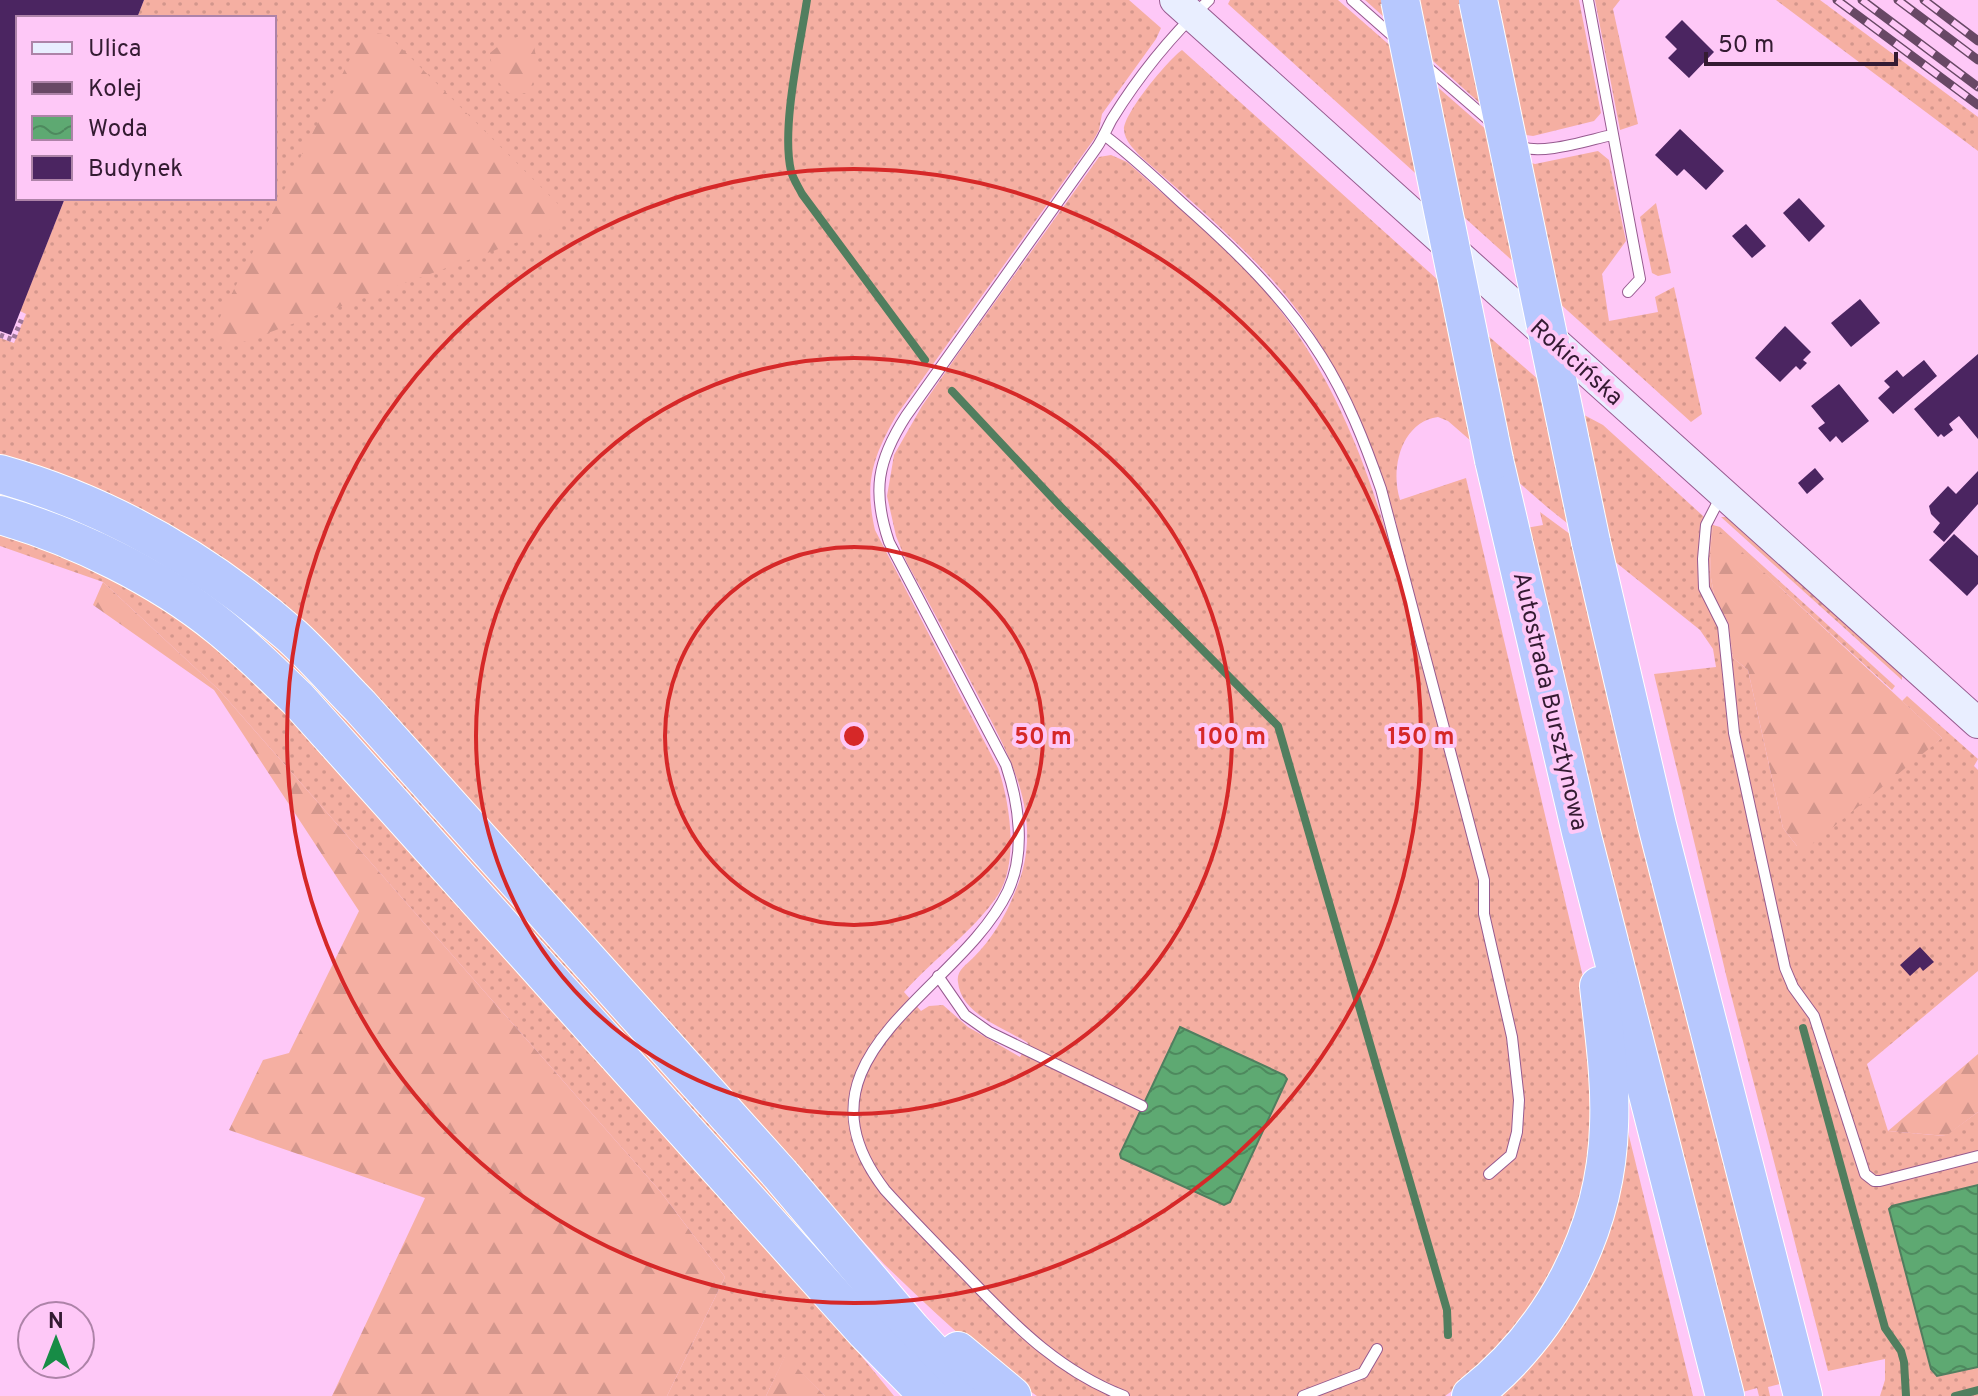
<svg xmlns="http://www.w3.org/2000/svg" width="1978" height="1396" viewBox="0 0 1978 1396" font-family="Overpass,sans-serif">
<defs>
<pattern id="grass-dots" width="8" height="8" patternUnits="userSpaceOnUse" patternTransform="scale(2)"><rect width="8" height="8" fill="#f5afa2"/><path d="M2 2h.1M6 6h.1" fill="none" stroke="#d3968c" stroke-width="1.8" stroke-linecap="round"/></pattern>
<pattern id="forest-firs" width="22" height="20" patternUnits="userSpaceOnUse" patternTransform="scale(2)"><rect width="22" height="20" fill="#f5afa2"/><path d="M5 1l3.5 6h-7zM16 11l3.5 6h-7z" fill="#d3968c"/></pattern>
<pattern id="water-waves" width="16" height="10" patternUnits="userSpaceOnUse" patternTransform="scale(2)"><rect width="16" height="10" fill="#5ea972"/><path d="M0 5q4-4 8 0t8 0" fill="none" stroke="#4e895e"/></pattern>
</defs>
<rect width="100%" height="100%" fill="#fec8f7"/>
<g fill="url(#grass-dots)">
<path d="M144 0H1129L1161 28 1156 39 1102 114 1099 130 1094 139 896 416C873 457 864 482 875 530L998 768C1010 802 1019 863 998 895 973 932 933 959 904 992L921 1011 929 1006 943 1005 968 1027 1020 1057 1028 1043C1005 1028 961 1015 958 982 956 971 966 965 973 958 992 939 1005 917 1015 892 1048 816 1007 752 973 686 951 645 930 604 907 563L896 536 887 496 894 455 922 406 960 351 1099 157 1111 155 1127 162C1166 197 1208 231 1245 269 1316 343 1356 432 1385 529L1397 526C1369 432 1334 346 1266 273 1227 231 1183 194 1140 156 1133 148 1125 141 1124 130 1123 114 1168 60 1182 50L1458 298 1486 334 1571 408 1603 425 1713 525 1720 527 1895 686 1892 690 1713 526 1710 552 1711 578 1715 600 1728 622 1733 658 1748 670 1783 828 1797 846 1942 738 1902 701 1907 696 1978 759 1974 766 1978 770V971L1867 1064 1888 1131 1945 1136 1978 1112V1396H1880L1885 1380V1359L1828 1371 1728 983 1654 674 1716 667 1713 649 1700 630 1547 507 1448 421 1438 417C1401 422 1390 469 1400 500L1466 478 1583 977 1596 1099 1581 1208 1535 1305 1467 1380 1445 1396H1037C981 1357 933 1311 884 1264L324 645 0 456V338L14 343 26 314 20 311 65 198H274V18H137Z"/>
<path d="M1230 0H1338L1521 160 1535 164 1598 151 1609 160 1626 241 1602 274 1609 321 1658 312 1655 297 1674 287 1702 414 1691 422 1228 4Z"/>
<path d="M1365 0H1579L1601 113 1594 121 1533 136 1513 133Z"/>
<path d="M1595 0H1620L1613 9 1638 124 1620 130Z"/>
<path d="M1776 0H1820L1978 117V151Z"/>
<path d="M1656 203 1671 273 1658 276 1652 273 1640 217Z"/>
<path d="M0 491 61 512 186 573 303 669 887 1316 946 1396 314 694 0 500Z"/>
<path d="M1540 512 1574 537 1784 1383 1768 1387 1770 1396H1759L1757 1388 1739 1393 1704 1264 1526 528 1543 525Z"/>
<path d="M1721 517H1727L1902 674V680Z"/>
<path d="M0 533 19 538 132 587 188 624 268 691 809 1292 894 1396H825L785 1357 766 1396H667L725 1277 660 1191 219 690 103 582 0 546Z"/>
<path d="M1628 1132 1693 1396H1487L1615 1208C1624 1183 1627 1162 1624 1135Z"/>
</g>
<g fill="url(#forest-firs)">
<path d="M370 33 383 34 391 38 560 206 562 219 548 231 232 346H221L215 334V327L361 37Z"/>
<path d="M520 36 533 42C538 61 538 77 527 93H509C495 81 492 71 490 53L502 43Z"/>
<path d="M1713 525 1942 738 1799 855 1797 846 1783 828 1748 670 1733 658 1728 622 1715 600 1711 578 1710 552Z"/>
<path d="M103 582 219 690 660 1191 725 1277 667 1396H332L425 1198 229 1130 263 1060 289 1053 359 911 214 690 93 605Z"/>
<path d="M1978 1054V1112L1946 1136 1888 1131Z"/>
<path d="M785 1356 825 1396H766Z"/>
</g>
<g fill="url(#water-waves)" stroke="#517e5f" stroke-width="2">
<path d="M1180 1027 1284 1075 1287 1079 1230 1202 1224 1205 1121 1158 1120 1154Z"/>
<path d="M1978 1185V1367L1937 1376 1931 1369 1889 1209 1892 1206Z"/>
</g>
<g fill="none" stroke-linecap="round" stroke-linejoin="round">
<g stroke="#517e5f" stroke-width="8">
<path d="M807 0C800 46 781 127 791 171 793 179 798 186 802 194L925 360"/>
<path d="M952 391 1061 507 1278 726 1447 1310 1448 1335"/>
<path d="M1803 1028 1885 1328 1901 1351 1904 1362 1906 1396"/>
<path d="M1955 1396 1978 1390"/>
</g>
</g>
<g fill="#4b2561">
<path d="M0 0H144L137 18H18V198H65L11 335 0 331Z"/>
<path d="M1682 20 1714 52 1689 78 1668 58 1677 49 1665 37Z"/>
<path d="M1680 129 1724 171 1706 190 1684 169 1677 176 1655 155Z"/>
<path d="M1799 198 1825 226 1809 242 1783 213Z"/>
<path d="M1746 224 1766 246 1752 258 1732 236Z"/>
<path d="M1860 299 1880 323 1851 347 1831 323Z"/>
<path d="M1785 326 1811 352 1803 360 1807 363 1800 370 1796 366 1780 382 1755 358Z"/>
<path d="M1978 354V439L1959 416 1949 424 1953 430 1944 437 1941 434 1938 437 1914 409Z"/>
<path d="M1924 360 1937 376 1893 414 1878 398 1890 387 1884 381 1897 370 1903 377Z"/>
<path d="M1839 384 1869 421 1842 443 1836 436 1830 442 1818 428 1825 423 1811 406Z"/>
<path d="M1815 468 1824 479 1807 494 1798 483Z"/>
<path d="M1978 471V504L1944 542 1933 532 1940 523 1931 514 1929 506 1948 486 1956 494Z"/>
<path d="M1954 534 1978 556V584L1967 596 1929 560Z"/>
<path d="M1920 947 1934 962 1923 971 1920 967 1910 976 1900 965Z"/>
</g>
<g fill="none" stroke-linecap="round" stroke-linejoin="round">
<defs>
<g id="lane">
<path d="M1352 0 1395 38"/>
<path d="M1588 0 1640 279 1628 292"/>
<path d="M1425 65 1492 123"/>
<path d="M1104 135C1132 156 1157 180 1182 203 1234 249 1284 297 1321 356 1347 397 1365 443 1381 489L1484 880V914L1512 1037 1519 1100 1517 1132 1511 1155 1489 1174"/>
<path d="M1519 146C1541 156 1588 140 1612 135"/>
<path d="M1722 494 1706 525 1703 559 1704 588 1723 626 1734 733 1785 968 1793 987 1814 1016 1865 1174 1874 1181H1880L1978 1156"/>
<path d="M938 976 965 1015 989 1032 1142 1106"/>
<path d="M1124 1396C1062 1372 1019 1330 974 1283 944 1252 914 1222 885 1190 782 1056 959 993 1008 891 1026 852 1019 804 1006 765L889 542C872 492 877 461 906 416L1097 147C1103 138 1107 128 1112 119 1138 77 1173 34 1209 0"/>
<path d="M1303 1396 1363 1373 1377 1349"/>
</g>
<path id="secondary" d="M1175 0 1978 723"/>
<g id="highway">
<path d="M1494 460 1581 832 1725 1396"/>
<path d="M0 474C110 505 206 561 292 636 316 658 337 683 360 706L780 1174 911 1329 973 1396"/>
<path d="M0 515C76 537 159 577 220 627 247 649 272 674 297 698L866 1332 929 1396"/>
<path d="M1591 542 1657 825 1803 1396"/>
<path d="M958 1351 1012 1396"/>
<path d="M1471 1396C1553 1332 1606 1231 1609 1126 1611 1079 1604 1033 1599 986"/>
</g>
</defs>
<use href="#lane" stroke="#965a8f" stroke-width="12"/>
<use href="#secondary" stroke="#965a8f" stroke-width="32"/>
<use href="#highway" stroke="#fff" stroke-width="40"/>
<path stroke="#9e7699" stroke-width="5" stroke-dasharray="4 4" stroke-linecap="butt" d="M0 335 13 340 23 316"/>
<use href="#lane" stroke="#fff" stroke-width="10"/>
<use href="#secondary" stroke="#e9eeff" stroke-width="30"/>
<use href="#highway" stroke="#b7c8fe" stroke-width="38"/>
<defs>
<g id="rail">
<path d="M1837 0 1978 105"/>
<path d="M1862 0 1978 87"/>
<path d="M1898 0 1978 60"/>
<path d="M1924 0 1978 41"/>
</g>
</defs>
<use href="#rail" stroke="#684865" stroke-width="9"/>
<use href="#rail" stroke="#fec8f7" stroke-width="6" stroke-dasharray="18" stroke-linecap="butt"/>
<defs>
<g id="highway-bridge">
<path d="M1400 0 1494 460"/>
<path d="M1478 0 1591 542"/>
</g>
</defs>
<use href="#highway-bridge" stroke="#fff" stroke-width="40" stroke-linecap="butt"/>
<use href="#highway-bridge" stroke="#b7c8fe" stroke-width="38"/>
</g>
<g fill="none" stroke="#d62828" stroke-width="4">
<circle cx="854" cy="736" r="189"/>
<circle cx="854" cy="736" r="378"/>
<circle cx="854" cy="736" r="567"/>
</g>
<g text-anchor="middle" stroke-width="8" stroke-linejoin="round" paint-order="stroke">
<g font-size="24" fill="#341b32" stroke="#fec8f7">
<text transform="translate(1577 362) rotate(42)" y="8">Rokicińska</text>
<text transform="translate(1551 701) rotate(77)" y="8">Autostrada Bursztynowa</text>
</g>
</g>
<circle cx="854" cy="736" r="12" fill="#d62828" stroke="#fec8f7" stroke-width="4"/>
<g font-size="24" text-anchor="middle" font-weight="bold" fill="#d62828" stroke="#fec8f7" stroke-width="8" stroke-linejoin="round" paint-order="stroke">
<text x="1043" y="744">50 m</text>
<text x="1232" y="744">100 m</text>
<text x="1421" y="744">150 m</text>
</g>
<rect x="16" y="16" width="260" height="184" fill="#fec8f7" stroke="#ad83a8" stroke-width="2"/>
<rect x="32" y="42" width="40" height="12" fill="#e9eeff" stroke="#ad83a8" stroke-width="2"/>
<text x="88" y="56" font-size="24" fill="#341b32">Ulica</text>
<rect x="32" y="82" width="40" height="12" fill="#684865" stroke="#ad83a8" stroke-width="2"/>
<text x="88" y="96" font-size="24" fill="#341b32">Kolej</text>
<rect x="32" y="116" width="40" height="24" fill="url(#water-waves)" stroke="#ad83a8" stroke-width="2"/>
<text x="88" y="136" font-size="24" fill="#341b32">Woda</text>
<rect x="32" y="156" width="40" height="24" fill="#4b2561" stroke="#ad83a8" stroke-width="2"/>
<text x="88" y="176" font-size="24" fill="#341b32">Budynek</text>
<g transform="translate(56 1340)"><circle r="38" fill="#fec8f7" stroke="#ad83a8" stroke-width="2"/>
<path d="M0-6L14 30L0 20L-14 30Z" fill="#178c46"/>
<text y="-12" font-size="22" font-weight="bold" text-anchor="middle" fill="#341b32">N</text>
</g>
<path d="M1706 52v12h190v-12" fill="none" stroke="#341b32" stroke-width="4"/>
<text x="1718" y="52" font-size="24" fill="#341b32" stroke="#fec8f7" stroke-width="6" paint-order="stroke">50 m</text>
</svg>
